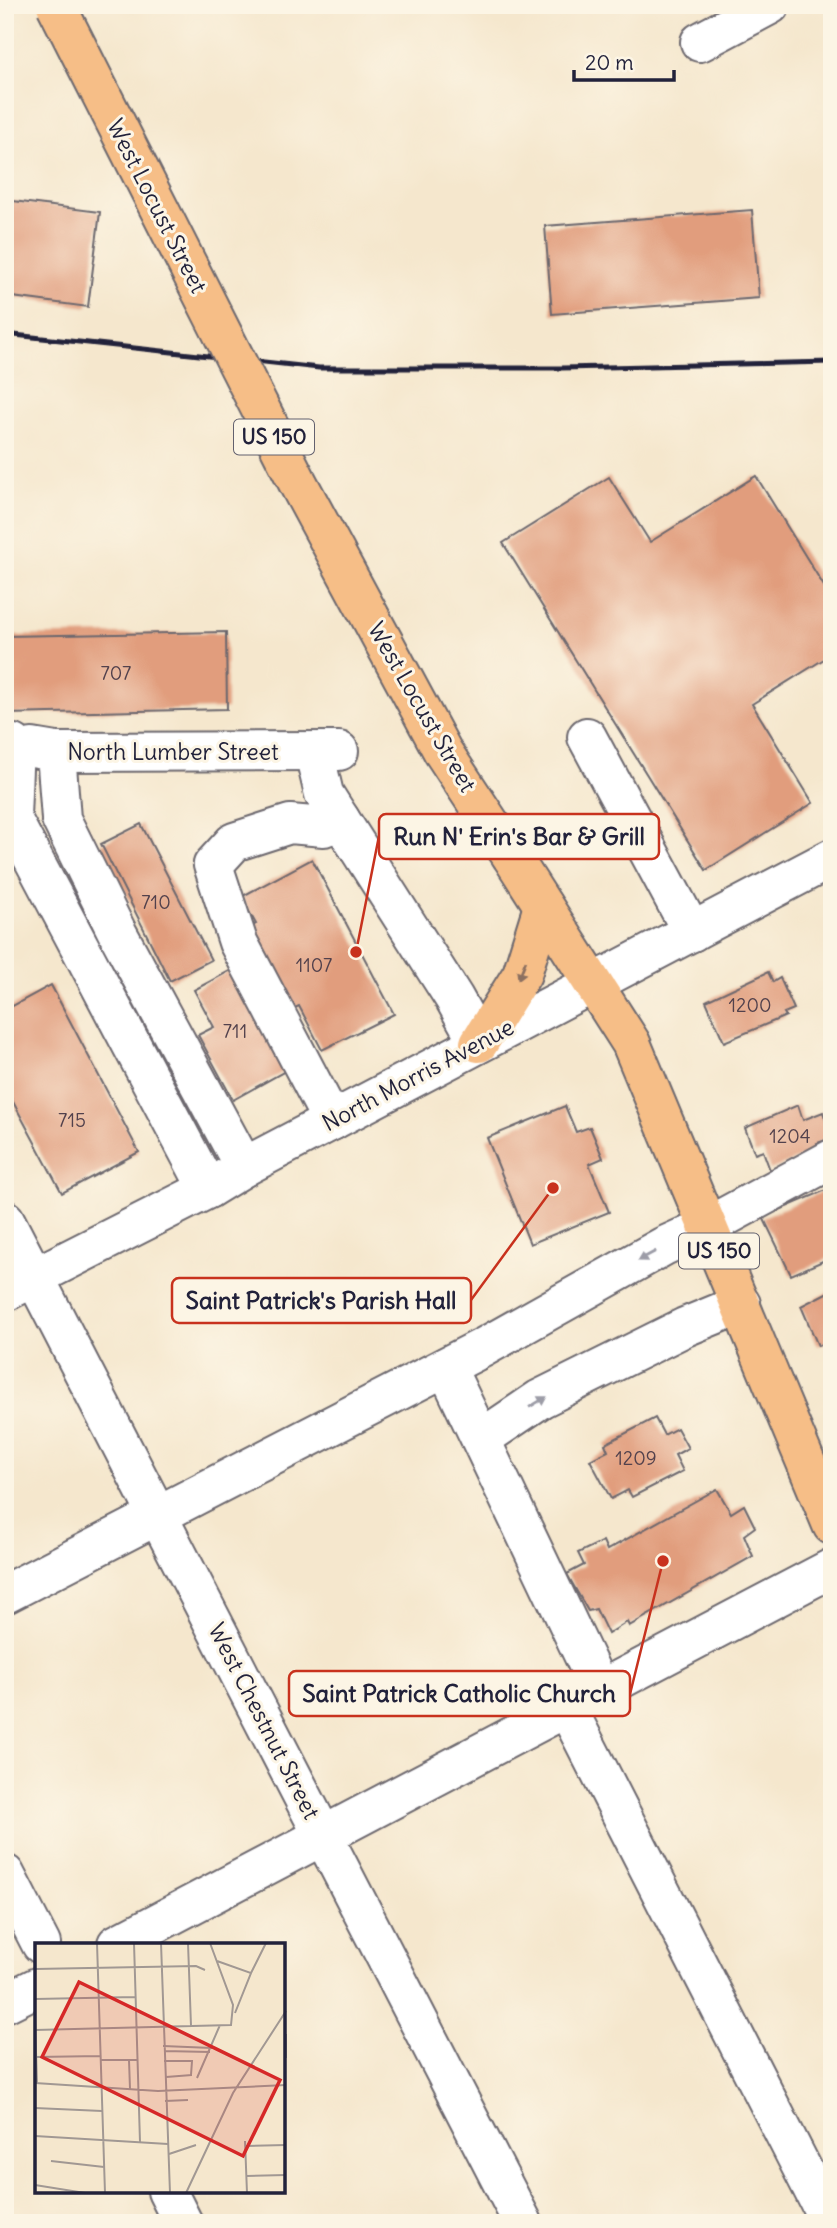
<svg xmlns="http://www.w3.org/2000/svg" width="837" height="2228" viewBox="0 0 837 2228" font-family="Delius,sans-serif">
<rect width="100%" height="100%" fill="#fcf5e5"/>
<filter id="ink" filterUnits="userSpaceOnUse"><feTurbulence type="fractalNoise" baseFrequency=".0143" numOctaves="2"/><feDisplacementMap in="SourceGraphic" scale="14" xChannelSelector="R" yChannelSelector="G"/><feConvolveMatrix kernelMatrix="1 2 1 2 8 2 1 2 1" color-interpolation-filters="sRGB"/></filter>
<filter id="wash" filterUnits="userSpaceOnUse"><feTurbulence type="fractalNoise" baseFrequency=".00686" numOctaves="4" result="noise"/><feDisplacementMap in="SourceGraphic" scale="28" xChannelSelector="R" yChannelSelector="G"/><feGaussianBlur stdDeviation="1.57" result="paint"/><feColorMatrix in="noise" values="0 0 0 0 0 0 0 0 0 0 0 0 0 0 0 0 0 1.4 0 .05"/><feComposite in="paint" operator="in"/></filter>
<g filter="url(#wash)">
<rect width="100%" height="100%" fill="#f5e7cd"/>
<g id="blocks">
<g fill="#e19d7d">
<path d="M5 200 100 212 88 307 5 296Z"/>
<path d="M752 210 759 298 552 314 545 226Z"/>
<path d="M756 476 832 599V654L752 704 813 803 706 870 503 543 609 477 650 542Z"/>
<path d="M226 632 227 709 5 714V636Z"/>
<path d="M141 824 211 960 170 981 101 844Z"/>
<path d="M312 859 394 1014 322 1050 299 1006 288 1011 242 931 256 924 241 897Z"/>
<path d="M233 969 285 1071 233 1100 198 1035 214 1027 194 990Z"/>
<path d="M768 972 773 982 780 978 794 1009 784 1013 786 1016 724 1042 706 1001Z"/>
<path d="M51 985 139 1152 62 1193 5 1087V1010Z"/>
<path d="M798 1105 803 1120 823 1112 832 1138 817 1143 820 1150 770 1170 763 1151 755 1154 745 1128Z"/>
<path d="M565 1106 576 1132 590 1127 603 1158 589 1164 609 1212 530 1244 487 1138Z"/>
<path d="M826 1190 832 1204V1229L826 1231 832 1245V1257L791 1275 763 1217Z"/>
<path d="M832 1290V1346L829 1341 818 1346 801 1306Z"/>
<path d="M655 1418 664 1435 677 1428 688 1448 675 1455 683 1471 632 1497 628 1490 611 1499 590 1460 608 1451 605 1444Z"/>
<path d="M717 1489 731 1513 744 1505 755 1527 744 1535 753 1556 629 1626 627 1622 608 1634 596 1609 588 1611 567 1574 584 1565 578 1553 603 1541 607 1550Z"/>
</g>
</g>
</g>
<g filter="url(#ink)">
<use href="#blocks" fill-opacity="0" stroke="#6c676e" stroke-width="2"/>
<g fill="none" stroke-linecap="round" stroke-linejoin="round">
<defs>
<g id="minor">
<path d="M700 42 770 5"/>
<path d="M587 737 692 932"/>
<path d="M14 744 11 817 208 1189"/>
<path d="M32 748 56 752 339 751"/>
<path d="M56 752 61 819 117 932 244 1167"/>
<path d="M314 752 324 794 454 998 479 1043"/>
<path d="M332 1121 238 942 213 865 234 842 290 824 324 827 340 819"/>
<path d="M5 1220 523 2223"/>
<path d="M5 1292 208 1189 244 1167 832 858"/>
<path d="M446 1367 600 1690"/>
<path d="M481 1439 540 1399 685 1327 741 1304"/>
<path d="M5 1594 484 1347 664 1246 708 1226 832 1159"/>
<path d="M567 1708 830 2223"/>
<path d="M5 1874 41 1944"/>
<path d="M117 1944 832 1568"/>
<path d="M5 2003 37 1987"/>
<path d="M167 2191 183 2223"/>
</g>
<g id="major">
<path d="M512 857 631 1043 832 1525"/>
<path d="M479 1043 522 974 543 906"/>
</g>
</defs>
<use href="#minor" stroke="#6c676e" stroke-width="42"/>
<use href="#major" stroke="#6c676e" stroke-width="42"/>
<use href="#minor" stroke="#fff" stroke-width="38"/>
<use href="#major" stroke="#f6be87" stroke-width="38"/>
<path stroke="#22223b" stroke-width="5" d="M5 334 319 368H562L832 362"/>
<defs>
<path id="major-bridge" d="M56 5 299 485 443 752 512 857"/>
</defs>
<use href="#major-bridge" stroke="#6c676e" stroke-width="42" stroke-linecap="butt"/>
<use href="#major-bridge" stroke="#f6be87" stroke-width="38"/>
</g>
<defs><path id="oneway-solid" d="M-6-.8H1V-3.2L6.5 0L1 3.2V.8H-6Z" transform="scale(1.75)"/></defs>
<use fill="#8c7061" href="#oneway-solid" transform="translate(522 970) rotate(112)"/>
<g fill="#9c9ca7">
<use href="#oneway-solid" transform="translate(647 1256) rotate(151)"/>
<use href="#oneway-solid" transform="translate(538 1402) rotate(-31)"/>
</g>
</g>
<g text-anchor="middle" stroke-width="6" stroke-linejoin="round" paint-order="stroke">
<g font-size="19" fill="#52414c">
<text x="116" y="680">707</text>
<text x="156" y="909">710</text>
<text x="314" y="972">1107</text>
<text x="750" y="1012">1200</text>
<text x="235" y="1038">711</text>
<text x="72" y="1127">715</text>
<text x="790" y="1143">1204</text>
<text x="636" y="1465">1209</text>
</g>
<g fill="#fcf5e5" stroke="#63616e" stroke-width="2">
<rect x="234" y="419.5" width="80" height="35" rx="5"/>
<rect x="679" y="1233.5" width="80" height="35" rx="5"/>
</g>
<g font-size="21" font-weight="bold" fill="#22223b">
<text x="274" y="444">US 150</text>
<text x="719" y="1258">US 150</text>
</g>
<g font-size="23" fill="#22223b" stroke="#fcf5e5">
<text transform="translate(157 206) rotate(63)" y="8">West Locust Street</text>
<text transform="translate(422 707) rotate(60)" y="8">West Locust Street</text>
<text x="173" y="760">North Lumber Street</text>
<text transform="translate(418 1075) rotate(-28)" y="8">North Morris Avenue</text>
<text transform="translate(264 1721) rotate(63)" y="8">West Chestnut Street</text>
</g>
</g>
<g transform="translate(35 1943)">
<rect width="250" height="250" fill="#f5e7cd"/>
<path fill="none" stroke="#a19893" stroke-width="2" d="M62 0 70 250M99 0 105 199M126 0 135 250M153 0 156 83M182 18 216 30 200 70M0 26 161 23 170 27M216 30 231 0M0 56 100 54M0 77 2 140M0 87 196 82 198 62 175 0M251 91V115M128 103 177 105M129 108 175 109M0 114 66 113M66 117H102M94 117 95 146M129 118H157L156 132M131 134 157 132M162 135 185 82M0 140 123 148 251 142M130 158 153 157M0 165 67 168M0 193 133 201M210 198 212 250M211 203 251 202M134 211 161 202M16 218 69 224M211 233 251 232M0 242 50 250M151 250 198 150 251 68"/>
<path fill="#d62828" fill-opacity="0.15" stroke="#d62828" stroke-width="3.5" d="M44 39 245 137 208 213 7 114Z"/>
<rect width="250" height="250" fill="none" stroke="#22223b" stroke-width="3.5"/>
</g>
<path fill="none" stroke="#c8321e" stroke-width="2.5" d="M356 952L379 836M553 1188L471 1300M663 1561L630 1694"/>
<g fill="#c8321e" stroke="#fcf5e5" stroke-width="2.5">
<circle cx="356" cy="952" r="7"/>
<circle cx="553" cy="1188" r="7"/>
<circle cx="663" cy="1561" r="7"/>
</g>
<g fill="#fcf5e5" stroke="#c8321e" stroke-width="2.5">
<rect x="379" y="814" width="280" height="45" rx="7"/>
<rect x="172" y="1278" width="299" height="45" rx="7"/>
<rect x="289" y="1671" width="341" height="45" rx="7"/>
</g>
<g font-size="24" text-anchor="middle" font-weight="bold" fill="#22223b">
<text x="519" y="845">Run N' Erin's Bar &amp; Grill</text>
<text x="321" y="1309">Saint Patrick's Parish Hall</text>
<text x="459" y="1702">Saint Patrick Catholic Church</text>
</g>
<rect width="837" height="2228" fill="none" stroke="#fcf5e5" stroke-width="28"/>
<path d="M574 70v10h100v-10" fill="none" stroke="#22223b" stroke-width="3.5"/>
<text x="585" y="70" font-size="21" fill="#22223b" stroke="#fcf5e5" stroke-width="5" paint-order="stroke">20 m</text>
</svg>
